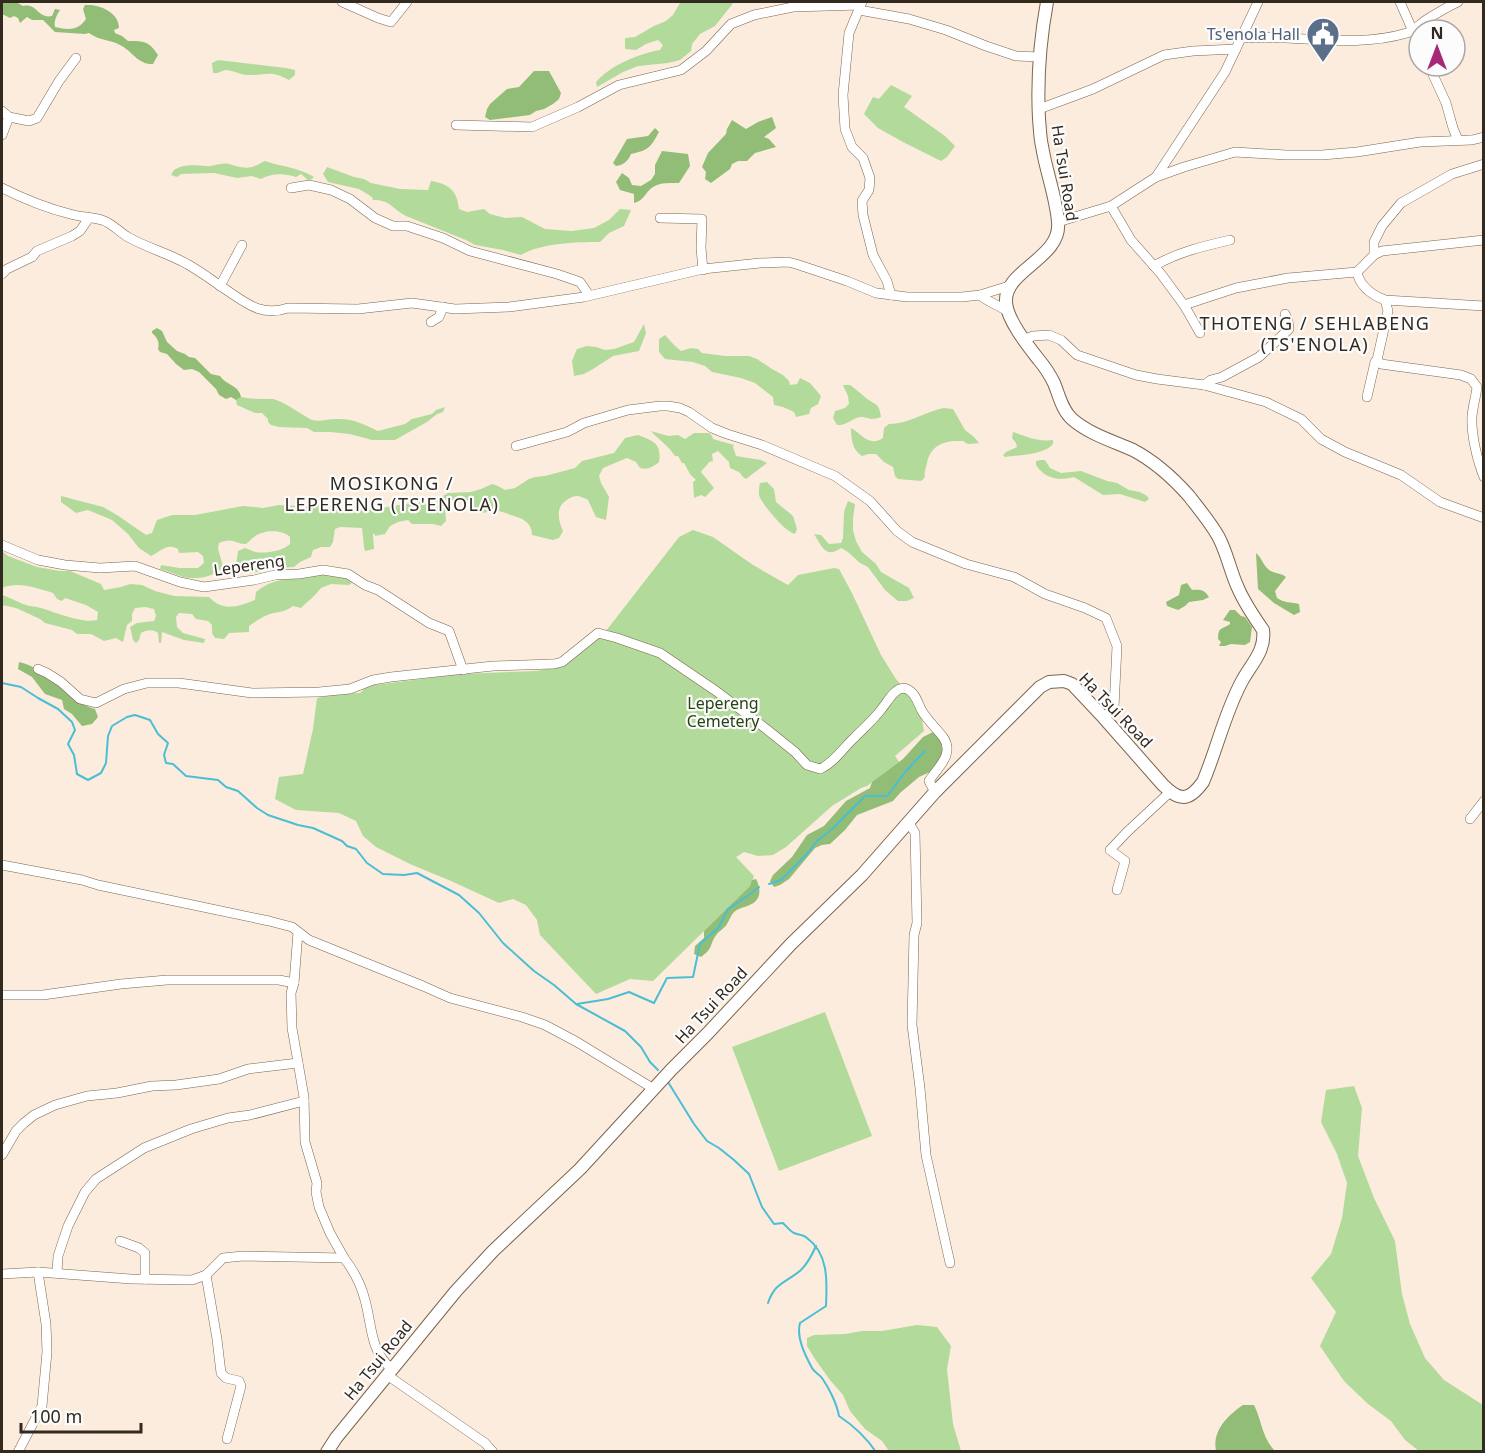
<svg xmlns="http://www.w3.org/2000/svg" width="1485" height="1453" viewBox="0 0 1485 1453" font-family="'Noto Sans',sans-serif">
<rect width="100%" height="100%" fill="#fcecdd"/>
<g fill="#b2da9b">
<path d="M695 2H734L715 26 700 34 692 44 691 51 680 60 668 63 638 66 623 72 597 87 596 82C611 65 638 54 660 50L663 45 658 40 646 44 636 50 625 49V38L635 37 654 26 666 21 673 15 680 3Z"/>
<path d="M218 60 286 68 295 70V75L289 80C269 69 266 76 246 75 240 74 233 71 227 70 222 70 219 74 213 73L212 63Z"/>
<path d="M891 85 912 96 904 107 945 136 955 146 947 157 941 161 903 142 878 128 864 114 873 97 879 99Z"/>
<path d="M265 161C282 167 298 167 314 177L309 181 301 174 296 177C284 173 271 173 261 179L252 176 237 178 214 173 181 174 177 177 171 175 174 170C183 164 195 165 206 166 213 167 221 162 229 164 237 166 243 169 252 167 256 166 261 163 265 161Z"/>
<path d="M327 167 354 177 364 179 371 183 400 189 428 190 431 181C449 184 457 190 459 209L467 212 484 209 490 214 505 218 522 217 545 229 572 231 594 228 609 220 620 209 631 210 624 226 609 233 600 242C577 242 541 243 521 255L503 250 475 245 466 240 406 216C391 208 391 200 373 200L372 197 359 189 328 182 323 174Z"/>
<path d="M644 324 646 333 639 351 613 356 593 369 584 374 574 376 572 361 577 349 587 346 596 347 605 350 614 349 634 342Z"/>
<path d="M665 335 674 345 681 351 691 348 698 349 702 353 725 356H749L757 359 772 369 783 375 789 381 790 385 797 384 800 378 810 383 821 396 818 404 811 408 809 414 796 417 794 412 783 407 774 405 773 397 755 383 741 378 712 372 705 366 693 362 665 359 659 352V339Z"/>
<path d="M843 385H850C856 389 861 394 866 398 877 406 879 403 881 417 878 418 874 419 871 419 868 418 864 417 861 417 851 418 847 426 837 425L833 418 835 411 845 408 849 404 848 396Z"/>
<path d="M241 397C251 399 261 399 272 399 282 400 302 415 312 420 320 422 328 419 336 419 352 418 364 424 378 431L405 424 412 419 432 414 436 410 445 407 443 412 437 414 427 422 395 440H372L350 434 330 432H314L307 428 279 427 271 425 268 422V419L262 413H255L237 405 236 400Z"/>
<path d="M944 408 953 409 965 430 974 437 979 443C976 443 973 444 969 444 961 442 968 441 960 441 944 440 930 446 927 463 926 468 924 471 925 477L921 481 898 479 895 476 893 467 884 462 876 454H868L862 456C852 450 851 438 851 428 863 435 869 447 883 438L884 428 889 424C909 424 924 412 944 408Z"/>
<path d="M651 431 668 436 678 435 685 439 694 433H709L712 436 713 439 734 445 733 447 736 456 761 460 767 463 746 479 743 477 739 472 730 468 729 462 718 451 712 454 713 461 709 462C707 466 703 468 701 472L714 488 705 497 701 495 694 498 693 482 696 480 690 474 684 463H682L678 456H675C668 445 659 440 651 431Z"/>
<path d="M1013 432C1028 437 1037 442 1053 440V444C1044 455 1019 455 1005 457L1003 455 1006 452 1017 447 1016 443 1012 438Z"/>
<path d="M638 435C654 441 662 444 659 462 653 467 648 470 640 468L636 462 627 458 603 468 599 476 601 483 609 497 606 520 596 517 588 500C587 499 579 496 578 496 570 496 560 503 559 511 558 517 560 525 563 531L559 538 553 540 532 535C532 523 524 519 514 516 507 514 503 511 496 511 489 511 483 514 477 512 468 509 467 500 457 501 451 502 449 503 445 508L446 521 441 526 433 524H412L408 520 398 522 390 526 385 534 375 536V534H373L374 549 365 551 364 547 362 528 340 527 335 529 333 542 330 547H321L313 550 311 557 300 562 294 567 278 568 251 573H240L236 570V565L238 551 245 548C248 549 252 551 255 552 265 554 283 551 290 544V537C281 529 263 530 254 537 251 539 249 542 246 544 233 544 235 537 219 543L218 549 223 566C217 577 195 580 183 577 175 574 168 571 160 569L161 565 179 568H198L204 563 203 556 198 552 179 553 178 549C166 543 162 551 151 556L139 548 128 534 112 520 88 510 76 513 61 502V496L103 507 117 515 146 535 152 533 157 520 172 515H195L243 506 263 508 279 505 298 506 315 505H325L344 511 368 510 418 502 429 504 448 493 471 492 481 489 492 484 498 486 505 490 515 488 529 479 535 477 545 476 575 468 582 461 614 453 625 438Z"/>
<path d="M1041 460H1045L1050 468 1061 473 1081 471 1107 481 1117 483 1129 490 1140 492 1147 496 1149 499 1145 502 1120 494 1103 495 1074 477C1059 481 1045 479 1036 465V461Z"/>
<path d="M767 482 774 489 776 502 793 516 797 529 795 534C784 531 766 508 760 498 758 493 759 488 760 483Z"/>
<path d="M848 501 855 504 853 519V530L856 541 862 552 876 564 881 572 909 588 914 598 907 601H898L885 590 868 567 860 563 848 552 841 548C825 559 822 546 814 534L821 535 829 544 841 543 843 538 844 512Z"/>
<path d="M693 530 713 537 753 565 788 585 798 575 834 568 839 569 852 593 881 655 896 679 907 691 921 714 924 731 895 756 899 762 867 786 861 788 832 806 786 847 773 855 758 856 744 852 736 857 754 876 750 886 653 981 630 979 596 994 540 935 537 920 526 905 513 899 499 903 451 881 410 864 376 847 363 836 356 821 339 813 296 810 275 799 279 777 303 774 313 729 317 698 339 694 360 693 367 686 460 674 536 671 564 666 584 646 602 636 679 537Z"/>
<path d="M2 551 8 556 37 567 60 571H70L101 584 104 590 121 587 130 584 142 585 155 591 174 596 209 597C223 612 238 607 255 600L256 592C276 576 288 581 311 577 316 576 321 574 325 574 335 575 345 578 354 581L349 585 331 584 321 588C315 596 308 601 301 608L293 606C283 613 281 611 270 614 262 617 256 621 249 626V632L229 633 224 639 215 638 212 633V625L208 621 196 619 192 614 179 613 176 617 177 627 183 633 205 639 204 643 184 640 162 632 161 643H159L158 633C153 629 147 630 141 633L139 640 136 643 133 640 130 627 137 623 154 621 156 616 154 609 145 607 135 608 132 614V621L127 625 123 642 116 638 104 641 91 634H77L72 630 45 623 40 619 16 608 2 605V595C9 597 16 601 23 604 28 606 32 606 37 607 53 611 81 624 97 620L98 612 86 605 65 598 62 601 57 599 53 593C36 588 18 581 2 588Z"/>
<path d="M825 1012 872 1136 779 1171 732 1047Z"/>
<path d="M1354 1086 1362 1108 1358 1156 1374 1198 1395 1241 1402 1294 1410 1324 1425 1358 1444 1380 1483 1405V1451H1419L1405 1440 1391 1421 1368 1404 1344 1381 1320 1346 1336 1312 1311 1278 1331 1254 1342 1218 1347 1183 1337 1154 1321 1122 1326 1090Z"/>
<path d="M917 1325 937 1327 951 1346 947 1369 953 1424 961 1451H889L882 1441 865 1429 850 1411 843 1395 830 1380 815 1359 807 1346V1338L814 1335 845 1334 862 1331H882Z"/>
</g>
<g fill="#91bd77">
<path d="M2 2H16L23 6C38 3 37 19 52 16L55 9 60 10C56 16 54 21 55 27 68 30 78 31 86 19L83 9 85 5C99 4 119 12 119 28L114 30 115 33 122 36 128 41C144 41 149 41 158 55L153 64C150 64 146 64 143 62 135 59 129 49 120 45 109 39 100 41 89 33L85 34 55 32 43 20H32L27 17 20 23 18 18 14 16 10 18 2 14Z"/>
<path d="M534 71H549L561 93 559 99 553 104 544 109 536 111 530 115 490 120 485 117 487 109 490 104 507 89 519 87Z"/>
<path d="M772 117 776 128 764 137 769 139 776 147 755 153 747 161H738L732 164 730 169 711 183 705 179 706 172 702 167 708 153 726 134 727 129 732 120 746 129 758 122Z"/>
<path d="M655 128 659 132C650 148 649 150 631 154 628 161 624 165 616 166L613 163 627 139 648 136Z"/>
<path d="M662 151 688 154 690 166 679 183C671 183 660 182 653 187 645 192 645 200 634 203V194L620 190 616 182 622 173 629 178 632 185 641 186 651 180 655 174V165Z"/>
<path d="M157 328 162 331 167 342 177 351 185 354 189 357 195 358 211 374 220 376C226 385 239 385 241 397L236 400 231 397 226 399 219 395 216 389 199 372 192 369 184 370 176 364 167 354 160 352 158 349C160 342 157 337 152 333V331Z"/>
<path d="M1256 553C1262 558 1263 565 1268 569 1273 574 1281 573 1286 577L1275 591 1277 598C1284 603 1291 602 1299 604L1300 612 1294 615 1274 603 1258 589Z"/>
<path d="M1187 583 1192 590C1200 589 1205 590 1209 597L1203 600 1189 602 1185 606 1178 610 1167 606 1166 602 1179 595 1181 585Z"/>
<path d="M1230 610H1235L1241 616 1245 617 1252 627 1250 642 1245 645 1231 644 1225 646H1219L1221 642 1218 639C1218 626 1222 630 1230 624V622L1223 620Z"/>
<path d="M19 662C49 668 66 701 95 709L98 717 92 724 82 726 72 714 64 709 62 700 45 694 32 677 18 669Z"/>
<path d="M933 732 942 741 943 751 941 760 930 772 919 777 900 793 893 801 857 815 845 830 830 844 822 845 815 848 789 879 780 885 774 887 770 881 773 875 792 857 807 835 824 826 846 801 870 788 872 782 903 759 923 737Z"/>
<path d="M756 879C759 885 761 892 758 898 753 907 741 906 734 912 731 915 729 921 727 924 724 929 720 930 717 934 709 944 714 948 701 957L694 954 695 946 704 938V931L750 886 752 880Z"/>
<path d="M1243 1405H1254C1262 1421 1262 1438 1275 1451H1216C1212 1431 1227 1416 1243 1405Z"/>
</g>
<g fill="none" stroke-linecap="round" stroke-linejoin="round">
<g stroke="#4abed4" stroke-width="2">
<path d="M2 683 21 687 38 698 58 709 72 722 75 730 68 744 74 755 77 774 88 780 101 773 106 763 108 736 112 726 127 717 135 715 150 720 158 734 168 743 164 755 166 763 173 764 186 776 218 780 226 787 238 791 257 808 268 815 298 825 313 828 342 841 347 846 356 849 367 863 383 874 404 875 417 873 459 895 479 913 503 943 534 971 554 985 576 1004 625 1031 641 1047 650 1062 658 1070"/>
<path d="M769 884 781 880 807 854 817 841 832 829 865 796H887L906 771 925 751"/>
<path d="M577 1004 608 999 629 992 654 1003 667 978 693 977 700 944 719 927 728 909 749 895 759 887"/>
<path d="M668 1082 694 1124 707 1141 719 1148 734 1160 749 1174 762 1207 774 1224 783 1223C786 1226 790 1231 794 1233 798 1235 803 1234 807 1238 829 1254 827 1282 826 1306L800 1323C796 1337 805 1355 812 1368 814 1372 819 1374 822 1378 829 1388 837 1404 839 1416 854 1426 866 1437 876 1452"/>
<path d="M768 1303C775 1282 786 1283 801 1270 808 1263 812 1255 816 1246"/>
</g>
<defs>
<g id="minor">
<path d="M342 2 378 18 391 22 407 2"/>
<path d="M862 2 849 33 843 95 845 129 852 147 863 158 870 178 869 190 862 201 863 215 873 255 887 281 891 295"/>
<path d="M1400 2 1419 45"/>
<path d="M859 10 909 19 946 30 986 46 1016 56 1040 57"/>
<path d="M1241 38C1297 34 1353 49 1407 33 1415 30 1420 24 1426 20 1437 13 1447 7 1458 2"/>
<path d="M1429 66 1446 103 1453 128 1458 140"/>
<path d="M1039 109 1093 89 1164 55 1193 51 1236 49"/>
<path d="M2 111 9 117 29 121 37 118 59 81 76 58"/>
<path d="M456 125 532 127 578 107 619 85 681 70 706 51 731 24 754 15 793 7 860 5"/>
<path d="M2 135 9 117"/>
<path d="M1156 177 1184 167 1235 152 1286 155H1322L1357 152 1420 142 1472 140 1484 137"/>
<path d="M2 188C24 199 46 208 70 214 80 217 91 217 102 220 112 223 119 232 128 237 147 248 168 253 187 264 200 271 213 281 225 289 246 303 261 317 288 308L358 309 412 303 455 309 509 307 584 297 703 269 760 263 788 262 796 264 847 281 876 293 907 297H962L980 295 1009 286"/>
<path d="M291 188 309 185 331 190 350 199 375 218 393 226H407L443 238 470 251 557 274 580 282 589 295"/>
<path d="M1111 206 1131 240 1161 274 1184 305 1236 288 1288 278 1357 272 1374 255V242L1382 226 1401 203 1452 174 1484 164"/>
<path d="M660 218 702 219 701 248 703 270"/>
<path d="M1058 222 1111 206 1156 177 1225 72 1258 2"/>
<path d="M1374 255 1382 251 1484 240"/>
<path d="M1154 266C1178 252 1204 246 1230 240"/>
<path d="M1357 272C1360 287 1372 295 1385 300L1484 306"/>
<path d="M2 274 7 269 32 257 37 251 72 236 80 231 89 218"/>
<path d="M220 286 242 245"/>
<path d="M980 295C988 302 998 305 1007 311"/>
<path d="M1184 305 1200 333"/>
<path d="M431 322 439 317 443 307"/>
<path d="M1023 340 1033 336 1049 335 1061 340 1077 355 1136 375 1157 379 1204 385 1266 402 1301 419 1321 439 1345 452 1401 475 1440 502 1484 518"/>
<path d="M1377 360 1381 364 1461 375 1471 379 1477 387C1476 396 1473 406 1472 416 1471 434 1477 460 1484 477"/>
<path d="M1204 385 1211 380 1222 377 1259 357 1289 329 1288 320 1285 314"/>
<path d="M1367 397 1375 362 1377 360 1388 311 1385 300"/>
<path d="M516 446 567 432 584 423 628 410 660 406H668L680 408 689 412 712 428 727 434 762 445 835 476 870 501 897 531 912 542 966 564 1014 577 1045 594 1085 608 1106 618 1117 646 1114 708 1104 718"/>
<path d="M2 545 38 560 65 565 100 568 135 566 180 582 204 587 254 580 275 575 299 574 323 570 348 574 365 585 378 590 429 623 449 631 463 670"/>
<path d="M38 669 47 673 61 682 80 699 96 703 124 689 147 683H179L252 693 319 692 350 689 373 680 391 677 493 666 554 664 562 662 598 633 617 638 660 653 716 691 765 728 795 752 807 765 820 769C834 763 843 748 854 738 863 729 872 721 880 711 885 705 889 698 894 693 897 690 902 687 907 689 916 693 918 704 922 711 928 721 936 728 943 737 955 754 938 767 929 781L935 792"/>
<path d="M1470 819 1484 801"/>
<path d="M909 823 915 833 917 923 914 935 912 1025 920 1088 926 1155 950 1263"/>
<path d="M2 865 82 880 98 885 269 921 292 927 309 940 423 986 450 998 522 1017 545 1025 577 1042 654 1089"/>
<path d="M1117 890 1125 861 1110 850 1127 832 1170 792"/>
<path d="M298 932 294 983 291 993 292 1028 304 1097 305 1142 317 1183 316 1192 319 1207 330 1233 344 1258"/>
<path d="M2 995H43L121 984 167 980H279L294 983"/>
<path d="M2 1155 16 1131 24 1123 34 1115 55 1105 87 1096 117 1093 152 1086 176 1085 219 1079 248 1069 298 1063"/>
<path d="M120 1241 139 1248 145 1253V1279"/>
<path d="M57 1273 58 1256 68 1226 85 1192 96 1179 144 1148 191 1129 228 1118 250 1115 304 1101"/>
<path d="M2 1274 38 1272 131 1279 192 1280 206 1275 223 1258 243 1256 344 1258C354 1271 361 1284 365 1300 372 1325 370 1352 392 1369"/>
<path d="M206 1275 217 1339 221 1373 226 1378 239 1381 241 1386 227 1439"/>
<path d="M387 1375 485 1443 493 1452"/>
<path d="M18 1452 42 1406 47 1352 46 1324 38 1272"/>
</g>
<path id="tertiary" d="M327 1452 336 1438 429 1324 456 1291 493 1251 580 1169 671 1070 708 1033 791 944 862 875 935 792 1040 687 1049 682 1064 681 1072 684 1104 718 1163 785C1180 802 1189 801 1203 782 1217 749 1225 712 1242 681 1251 664 1266 651 1263 630 1254 617 1244 602 1238 588 1230 571 1227 552 1218 536 1210 522 1199 509 1189 496 1173 478 1154 461 1133 450 1113 441 1089 434 1072 419 1062 410 1059 395 1054 383 1050 375 1045 367 1039 360 1028 346 1007 320 1006 302 1004 270 1062 258 1058 222 1056 196 1046 172 1042 146 1040 138 1040 128 1039 119 1037 80 1040 40 1047 2"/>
</defs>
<use href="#minor" stroke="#7b654e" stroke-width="10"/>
<use href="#tertiary" stroke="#7b654e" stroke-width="14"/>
<use href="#minor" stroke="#fff" stroke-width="9"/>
<use href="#tertiary" stroke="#fff" stroke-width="12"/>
</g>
<defs>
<symbol id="civic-pin" viewBox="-11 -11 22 30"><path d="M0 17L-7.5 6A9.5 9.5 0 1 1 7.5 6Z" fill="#5c6f8a" stroke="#fcfcfc"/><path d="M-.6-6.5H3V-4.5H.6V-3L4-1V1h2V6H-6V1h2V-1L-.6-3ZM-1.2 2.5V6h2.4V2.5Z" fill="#fff"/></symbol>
</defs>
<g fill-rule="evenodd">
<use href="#civic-pin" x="1304" y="15" width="38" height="52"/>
</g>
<g text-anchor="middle" stroke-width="4.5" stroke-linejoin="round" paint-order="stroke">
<g font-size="16" fill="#4e5e75" stroke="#fcfcfc" text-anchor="end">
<text x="1300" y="40">Ts'enola Hall</text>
</g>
<g font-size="16" fill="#32291f" stroke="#fcfcfc">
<text transform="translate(1065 173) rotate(81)" y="6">Ha Tsui Road</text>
<text transform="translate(249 565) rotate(-8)" y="6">Lepereng</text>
<text transform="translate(1116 710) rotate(46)" y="6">Ha Tsui Road</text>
<text transform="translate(711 1005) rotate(-47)" y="6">Ha Tsui Road</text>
<text transform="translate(378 1360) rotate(-51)" y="6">Ha Tsui Road</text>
</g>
<g font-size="16" fill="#274312" stroke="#fcfcfc">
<text x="723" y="709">Lepereng<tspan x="723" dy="18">Cemetery</tspan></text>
</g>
<g font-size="18" letter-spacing="1.5" fill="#32291f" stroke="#fcfcfc">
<text x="1315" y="330">THOTENG / SEHLABENG<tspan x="1315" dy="21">(TS'ENOLA)</tspan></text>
<text x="392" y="490">MOSIKONG /<tspan x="392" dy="21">LEPERENG (TS'ENOLA)</tspan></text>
</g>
</g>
<rect width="1485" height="1453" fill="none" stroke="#32291f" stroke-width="6"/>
<g transform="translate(1437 48)"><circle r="28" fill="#fcfcfc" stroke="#aba8a4" stroke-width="1.5"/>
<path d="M0-4.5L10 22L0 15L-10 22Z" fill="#a82878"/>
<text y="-9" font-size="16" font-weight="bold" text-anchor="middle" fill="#32291f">N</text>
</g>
<path d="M21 1423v9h120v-9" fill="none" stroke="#32291f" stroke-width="3"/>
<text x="30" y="1423" font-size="18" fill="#32291f" stroke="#fcfcfc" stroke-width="4.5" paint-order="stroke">100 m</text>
</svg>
